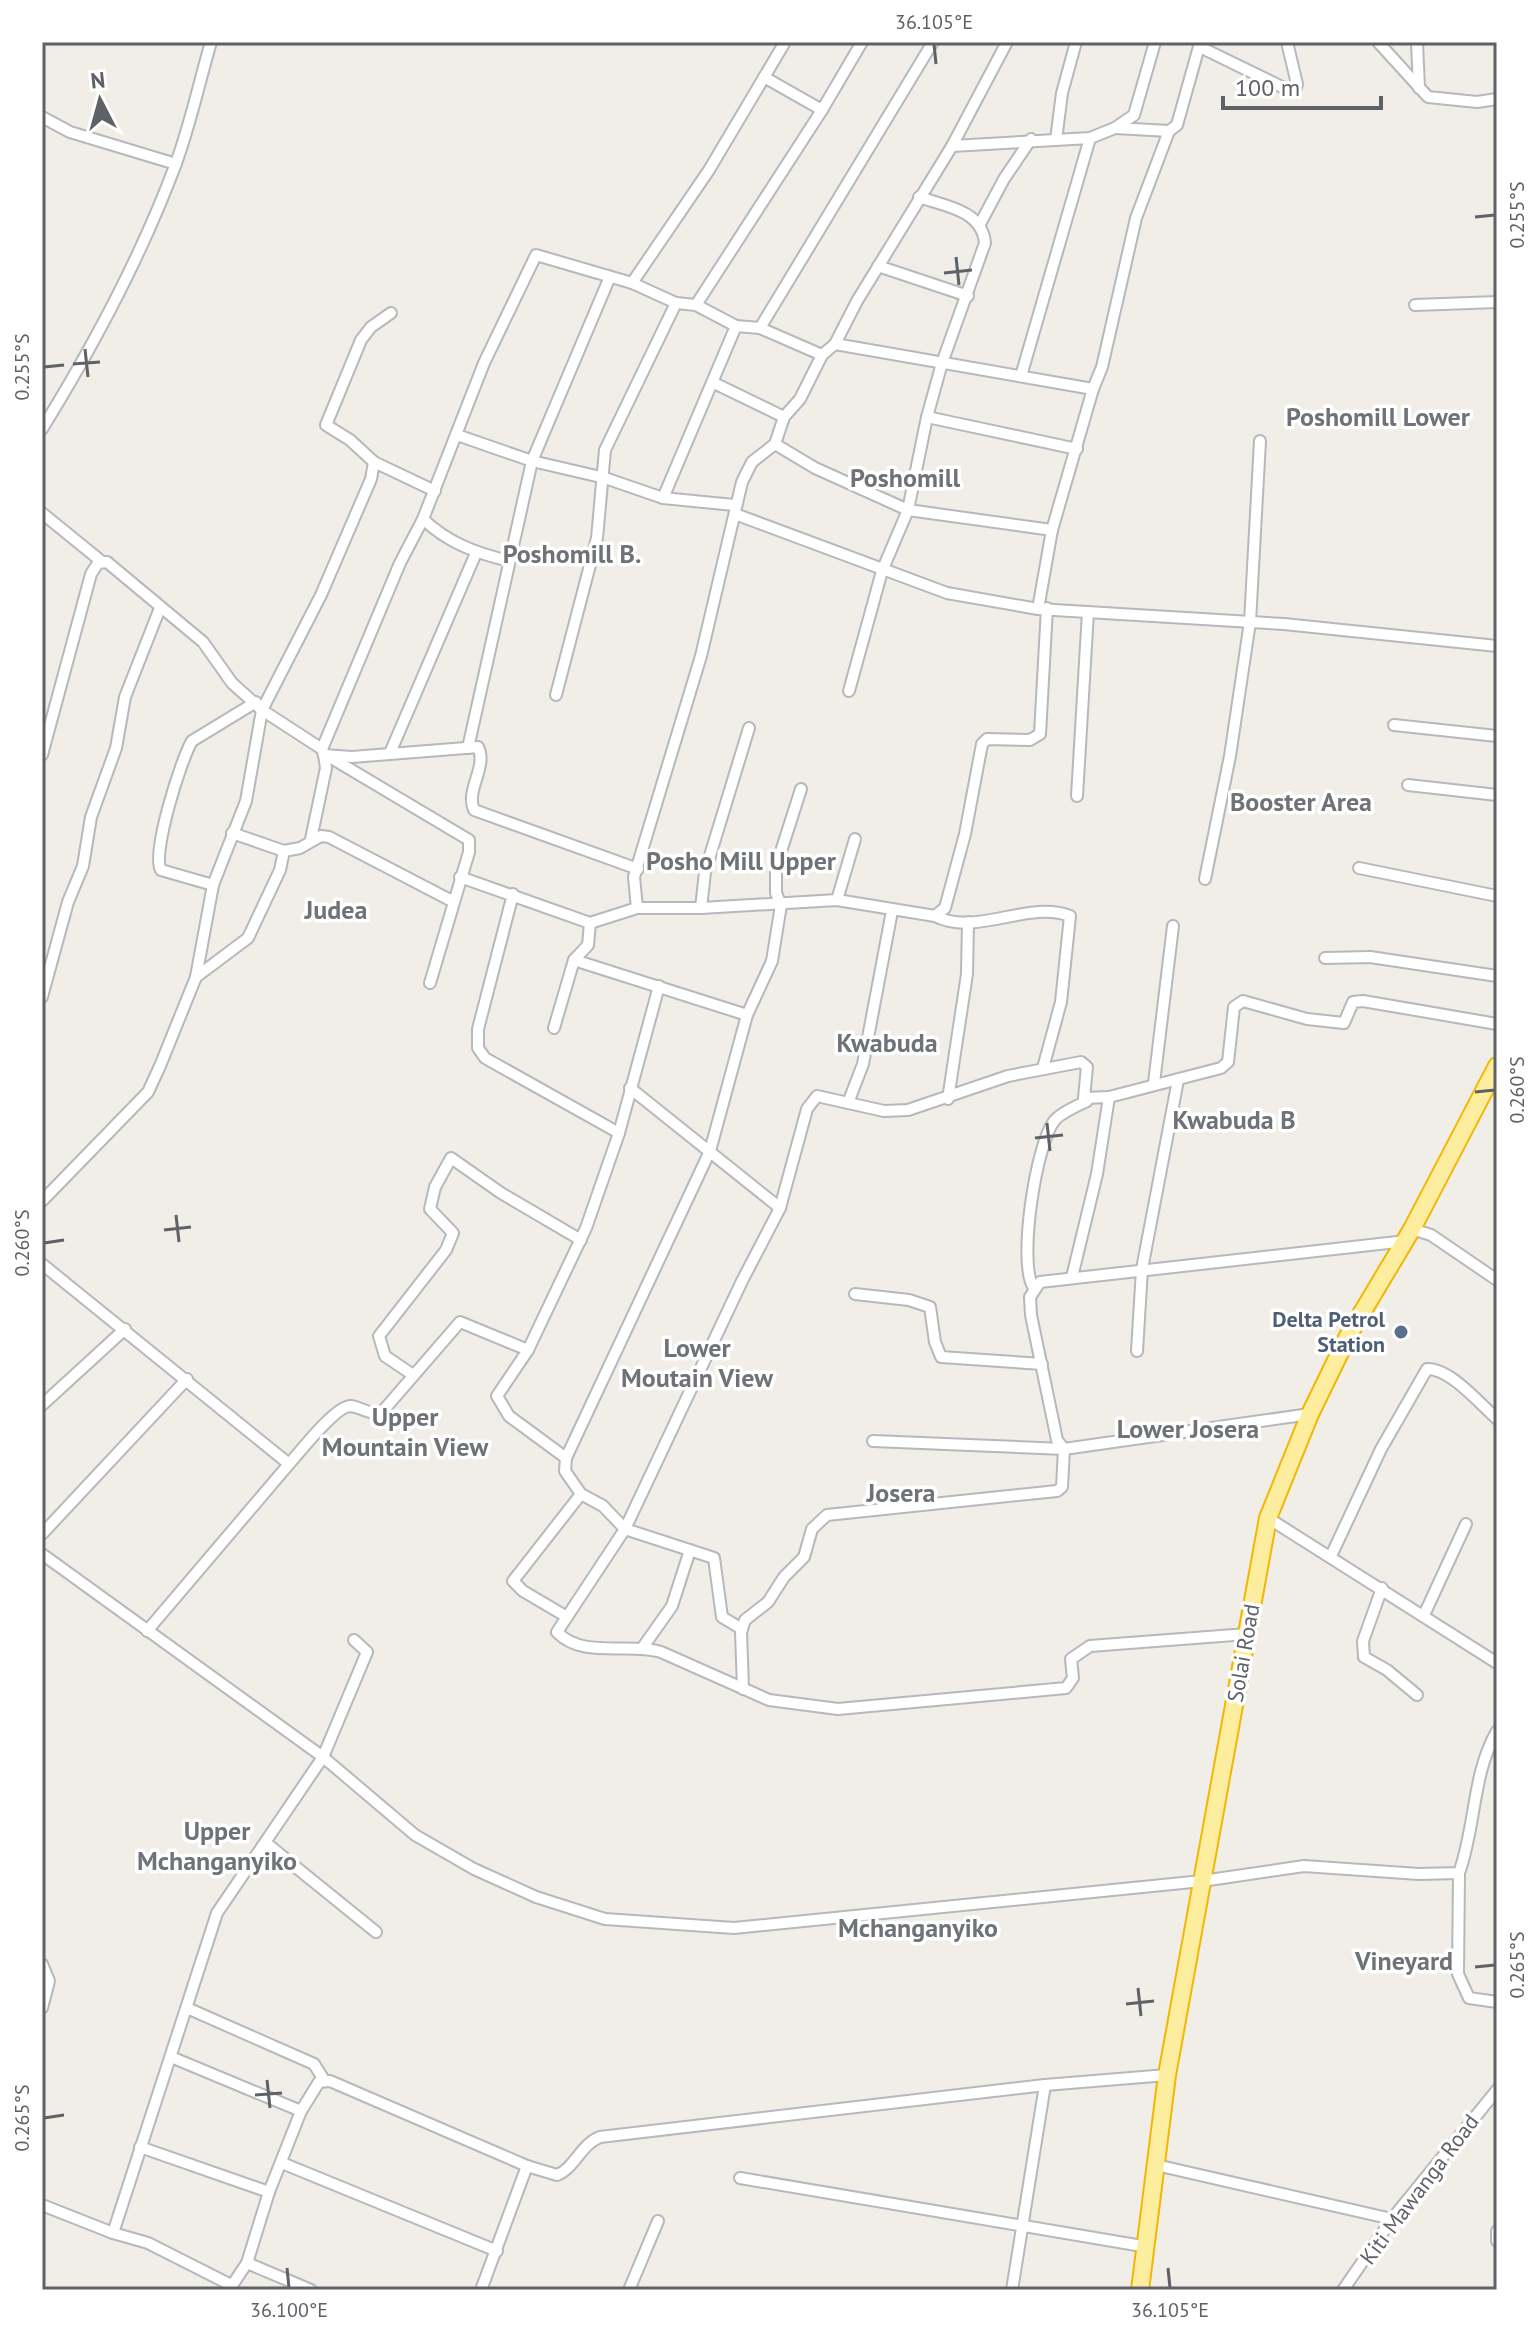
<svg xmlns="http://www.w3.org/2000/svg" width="1539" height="2332" viewBox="0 0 1539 2332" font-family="'PT Sans',sans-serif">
<rect width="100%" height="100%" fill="#f0eee6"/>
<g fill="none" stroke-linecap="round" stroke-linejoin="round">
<defs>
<g id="minor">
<path d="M1378 42 1428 97 1477 102 1497 99"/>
<path d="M1417 42 1419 88"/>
<path d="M1200 47 1282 87 1295 90 1297 84 1287 42"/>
<path d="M764 77 822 110 862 42"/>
<path d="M42 117 70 132 176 164"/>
<path d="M1115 128 1169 131 1177 125 1200 43"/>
<path d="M1056 140 1062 93 1076 42"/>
<path d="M952 146 1090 138 1115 128 1134 115 1155 42"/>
<path d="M980 224 1004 179 1031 139"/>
<path d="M878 266 968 296"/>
<path d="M632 283 709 170 785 42"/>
<path d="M696 305 822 110"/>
<path d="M1415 305 1497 302"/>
<path d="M391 313 371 327 361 340 326 425 350 440 374 462 435 491"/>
<path d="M760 328 933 42"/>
<path d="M835 344 1093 389 1102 367 1136 218 1169 131"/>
<path d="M1021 376 1090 138"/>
<path d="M714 383 784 417"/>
<path d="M927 417 1077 449"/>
<path d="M42 429C94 345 140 259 175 166 190 126 199 83 211 42"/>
<path d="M457 435 532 461 605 478 663 498 734 505"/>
<path d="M775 444 815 468 908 510 1052 530"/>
<path d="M663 498 736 326"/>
<path d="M42 513 101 561"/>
<path d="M735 514 947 593 1038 609 1284 624 1497 646"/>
<path d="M423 519C448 543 476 553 509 561"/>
<path d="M1038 609 1052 530 1093 389"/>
<path d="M849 691 882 571 908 510 927 417 942 363 985 243C982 210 945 206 919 197"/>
<path d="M556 695 597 538 605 450 676 303"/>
<path d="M1394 725 1497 736"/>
<path d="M468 748 532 461 609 279"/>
<path d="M322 749 400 563 423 519 484 363 536 255 632 283 676 303 696 305 736 326 760 328 822 355"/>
<path d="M390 753 476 553"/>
<path d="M42 755 91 574 98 563 107 562 203 642 232 683 262 710 322 749 324 755 352 757 478 747C488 767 465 790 474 810L638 869"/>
<path d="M333 759 469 840V852L430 983"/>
<path d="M1408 785 1497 795"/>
<path d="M801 789 776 867V893L781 905 772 961 747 1015 710 1151 566 1458 565 1471 581 1494 603 1506 625 1529 557 1632C582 1659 628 1642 661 1652L769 1700 838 1709 1066 1688 1073 1678 1071 1659 1090 1646 1247 1634"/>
<path d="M1077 796 1088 612"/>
<path d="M232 833 284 851 300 848 321 836 329 837 452 901"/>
<path d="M311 839 326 768 324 755"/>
<path d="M1359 868 1497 896"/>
<path d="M460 877 590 923 637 908H701L837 900 935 916 945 908 965 834 982 744 987 739 1030 740 1040 734 1047 608"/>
<path d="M1205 879 1230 756 1250 622 1260 441"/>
<path d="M213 885 161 870C151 855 181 759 192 741L256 702"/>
<path d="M513 894 478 1029V1048L485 1058 619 1133"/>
<path d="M837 900 855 839"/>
<path d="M637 908 634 877 701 656 742 482 752 462 775 444 784 417 800 399 822 355 835 344 857 301 952 146 1007 42"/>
<path d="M701 908 705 872 749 728"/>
<path d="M935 916C976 937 1028 900 1070 916L1061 1002 1043 1068"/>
<path d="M1325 958 1370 957 1497 976"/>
<path d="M574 960 747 1015"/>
<path d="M196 977 248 938 280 870 284 851"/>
<path d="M42 997 68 902 83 866 91 817 116 748 125 697 160 608"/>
<path d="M554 1028 574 960 588 945 590 923"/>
<path d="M1154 1083 1173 926"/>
<path d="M630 1088 780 1208"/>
<path d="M948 1099 967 974 968 922"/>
<path d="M848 1103 863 1064 892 911"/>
<path d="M42 1201 148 1092 160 1066 196 977 213 885 246 801 262 710 321 595 371 479 374 462"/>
<path d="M1412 1229 1431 1235 1497 1280"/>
<path d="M42 1264 289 1464C300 1452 336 1405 351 1406 363 1408 369 1415 382 1412L460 1322 528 1350"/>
<path d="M1072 1277 1097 1174 1109 1097"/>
<path d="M1034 1288C1017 1266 1036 1142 1055 1120 1062 1112 1077 1106 1087 1101"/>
<path d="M855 1294 909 1300 930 1307 935 1342 941 1357 1042 1364"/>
<path d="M1137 1351 1142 1269 1178 1080"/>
<path d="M413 1375 385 1356 379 1336 446 1250 453 1233 430 1209 435 1187 451 1158 501 1193 581 1240"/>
<path d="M42 1405 125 1329"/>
<path d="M873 1441 1064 1449 1310 1414"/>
<path d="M566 1458 509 1416 497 1396 528 1350 586 1228 619 1133 659 986"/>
<path d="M1268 1518 1497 1663"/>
<path d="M42 1534 187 1379"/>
<path d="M42 1554 323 1757 415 1835 474 1869 536 1897 605 1919 734 1928 1202 1881 1304 1866 1419 1874 1459 1873C1476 1826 1472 1774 1497 1731"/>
<path d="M1331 1556 1381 1449 1427 1369C1450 1368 1480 1404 1497 1419"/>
<path d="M1382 1588 1363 1641 1364 1657 1387 1670 1417 1695"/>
<path d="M1424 1615 1466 1524"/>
<path d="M567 1617 523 1591 513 1581 581 1494"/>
<path d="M742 1629 722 1617 714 1558 625 1529 742 1281 780 1208 807 1109 817 1096 884 1111 908 1110 1008 1076 1081 1062 1087 1067 1084 1098 1109 1097 1221 1068 1228 1062 1234 1007 1243 1001 1307 1019 1344 1023 1353 1002 1363 1001 1497 1024"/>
<path d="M147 1631 289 1464"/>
<path d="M643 1647 672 1606 690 1550"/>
<path d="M743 1689 741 1632 745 1620 768 1602 784 1577 804 1557 812 1529 827 1515 1057 1491 1062 1487 1064 1449 1057 1440 1031 1315 1030 1297 1040 1282 1406 1241"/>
<path d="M266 1843 376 1932"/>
<path d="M1459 1873 1458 1974 1469 1998 1497 2002"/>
<path d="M42 1964 49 1981 42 2008"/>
<path d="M187 2008 314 2064 324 2080"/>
<path d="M171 2057 301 2111 319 2082 330 2081 527 2166 557 2175C575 2168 580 2145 600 2137L1045 2085 1167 2075"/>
<path d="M140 2147 269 2192"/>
<path d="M282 2163 497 2251"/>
<path d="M1156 2165 1392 2219"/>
<path d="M740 2178 1148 2247"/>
<path d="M42 2205 113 2233"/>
<path d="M1497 2231V2241"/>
<path d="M247 2263 269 2192 301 2111"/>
<path d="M231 2285 148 2243 113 2233 217 1913 323 1757 367 1652 354 1640"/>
<path d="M229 2290 247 2263 311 2290"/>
<path d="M481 2290 527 2166"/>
<path d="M629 2290 658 2221"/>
<path d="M1012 2290 1045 2085"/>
<path d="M1343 2290 1392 2219 1497 2090"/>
</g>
<path id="trunk" d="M1140 2290 1167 2075 1268 1518 1310 1414 1348 1336 1412 1229 1497 1066"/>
</defs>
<use href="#minor" stroke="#b6b8bd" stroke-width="14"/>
<use href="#trunk" stroke="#f3b703" stroke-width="20"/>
<use href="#minor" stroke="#fff" stroke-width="10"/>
<use href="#trunk" stroke="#fdee9f" stroke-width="16"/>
</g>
<path fill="none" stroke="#5e6166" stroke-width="3" d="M934 44 936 64M1475 217 1495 215M956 257 959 285M944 273 972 270M85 349 88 377M73 364 100 362M44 367 64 365M1475 1092 1495 1090M1047 1123 1050 1151M1035 1138 1063 1135M176 1215 179 1242M164 1230 191 1227M44 1243 64 1240M1475 1967 1495 1965M1138 1988 1141 2016M1126 2004 1154 2001M267 2080 270 2108M255 2095 282 2093M44 2118 64 2115M287 2268 289 2288M1168 2268 1170 2288"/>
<circle fill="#5c6f8a" stroke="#fff" stroke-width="3" cx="1401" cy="1332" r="8"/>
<g text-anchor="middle" stroke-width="7" stroke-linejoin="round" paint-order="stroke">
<g font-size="22" font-weight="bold" fill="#4e5e75" stroke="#fff" text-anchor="end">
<text x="1385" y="1327">Delta Petrol<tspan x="1385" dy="25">Station</tspan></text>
</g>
<g font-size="22" fill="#5e6166" stroke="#fff">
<text transform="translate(1243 1653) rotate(-80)" y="8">Solai Road</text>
<text transform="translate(1419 2189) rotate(-53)" y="8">Kiti Mawanga Road</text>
</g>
<g font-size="26" font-weight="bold" fill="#6f7378" stroke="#fff">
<text x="1378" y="426">Poshomill Lower</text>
<text x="905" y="487">Poshomill</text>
<text x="572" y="563">Poshomill B.</text>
<text x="1301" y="811">Booster Area</text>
<text x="741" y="870">Posho Mill Upper</text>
<text x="336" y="919">Judea</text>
<text x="887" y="1052">Kwabuda</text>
<text x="1234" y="1129">Kwabuda B</text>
<text x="697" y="1357">Lower<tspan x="697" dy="30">Moutain View</tspan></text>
<text x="405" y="1426">Upper<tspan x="405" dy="30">Mountain View</tspan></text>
<text x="1188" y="1438">Lower Josera</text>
<text x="901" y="1502">Josera</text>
<text x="217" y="1840">Upper<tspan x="217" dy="30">Mchanganyiko</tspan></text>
<text x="918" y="1937">Mchanganyiko</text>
<text x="1404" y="1970">Vineyard</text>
</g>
</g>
<rect width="1539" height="2332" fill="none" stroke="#ffffff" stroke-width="88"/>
<g transform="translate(100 100) rotate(354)" stroke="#ffffff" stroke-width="6" paint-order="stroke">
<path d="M0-6L14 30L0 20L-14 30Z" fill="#5e6166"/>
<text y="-12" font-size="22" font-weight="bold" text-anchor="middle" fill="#5e6166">N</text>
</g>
<path d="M1223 96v12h158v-12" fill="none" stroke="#5e6166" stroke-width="4"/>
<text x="1235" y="96" font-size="24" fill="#5e6166" stroke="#ffffff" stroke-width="6" paint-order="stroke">100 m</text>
<rect x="44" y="44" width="1451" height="2244" fill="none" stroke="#5e6166" stroke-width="3"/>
<g font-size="20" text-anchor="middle" fill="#5e6166">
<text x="934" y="29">36.105°E</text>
<text transform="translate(1517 215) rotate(-90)" y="7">0.255°S</text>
<text transform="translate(22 367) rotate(-90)" y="7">0.255°S</text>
<text transform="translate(1517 1090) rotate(-90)" y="7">0.260°S</text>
<text transform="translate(22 1243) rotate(-90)" y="7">0.260°S</text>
<text transform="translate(1517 1965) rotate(-90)" y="7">0.265°S</text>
<text transform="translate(22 2118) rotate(-90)" y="7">0.265°S</text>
<text x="289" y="2317">36.100°E</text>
<text x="1170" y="2317">36.105°E</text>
</g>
</svg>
